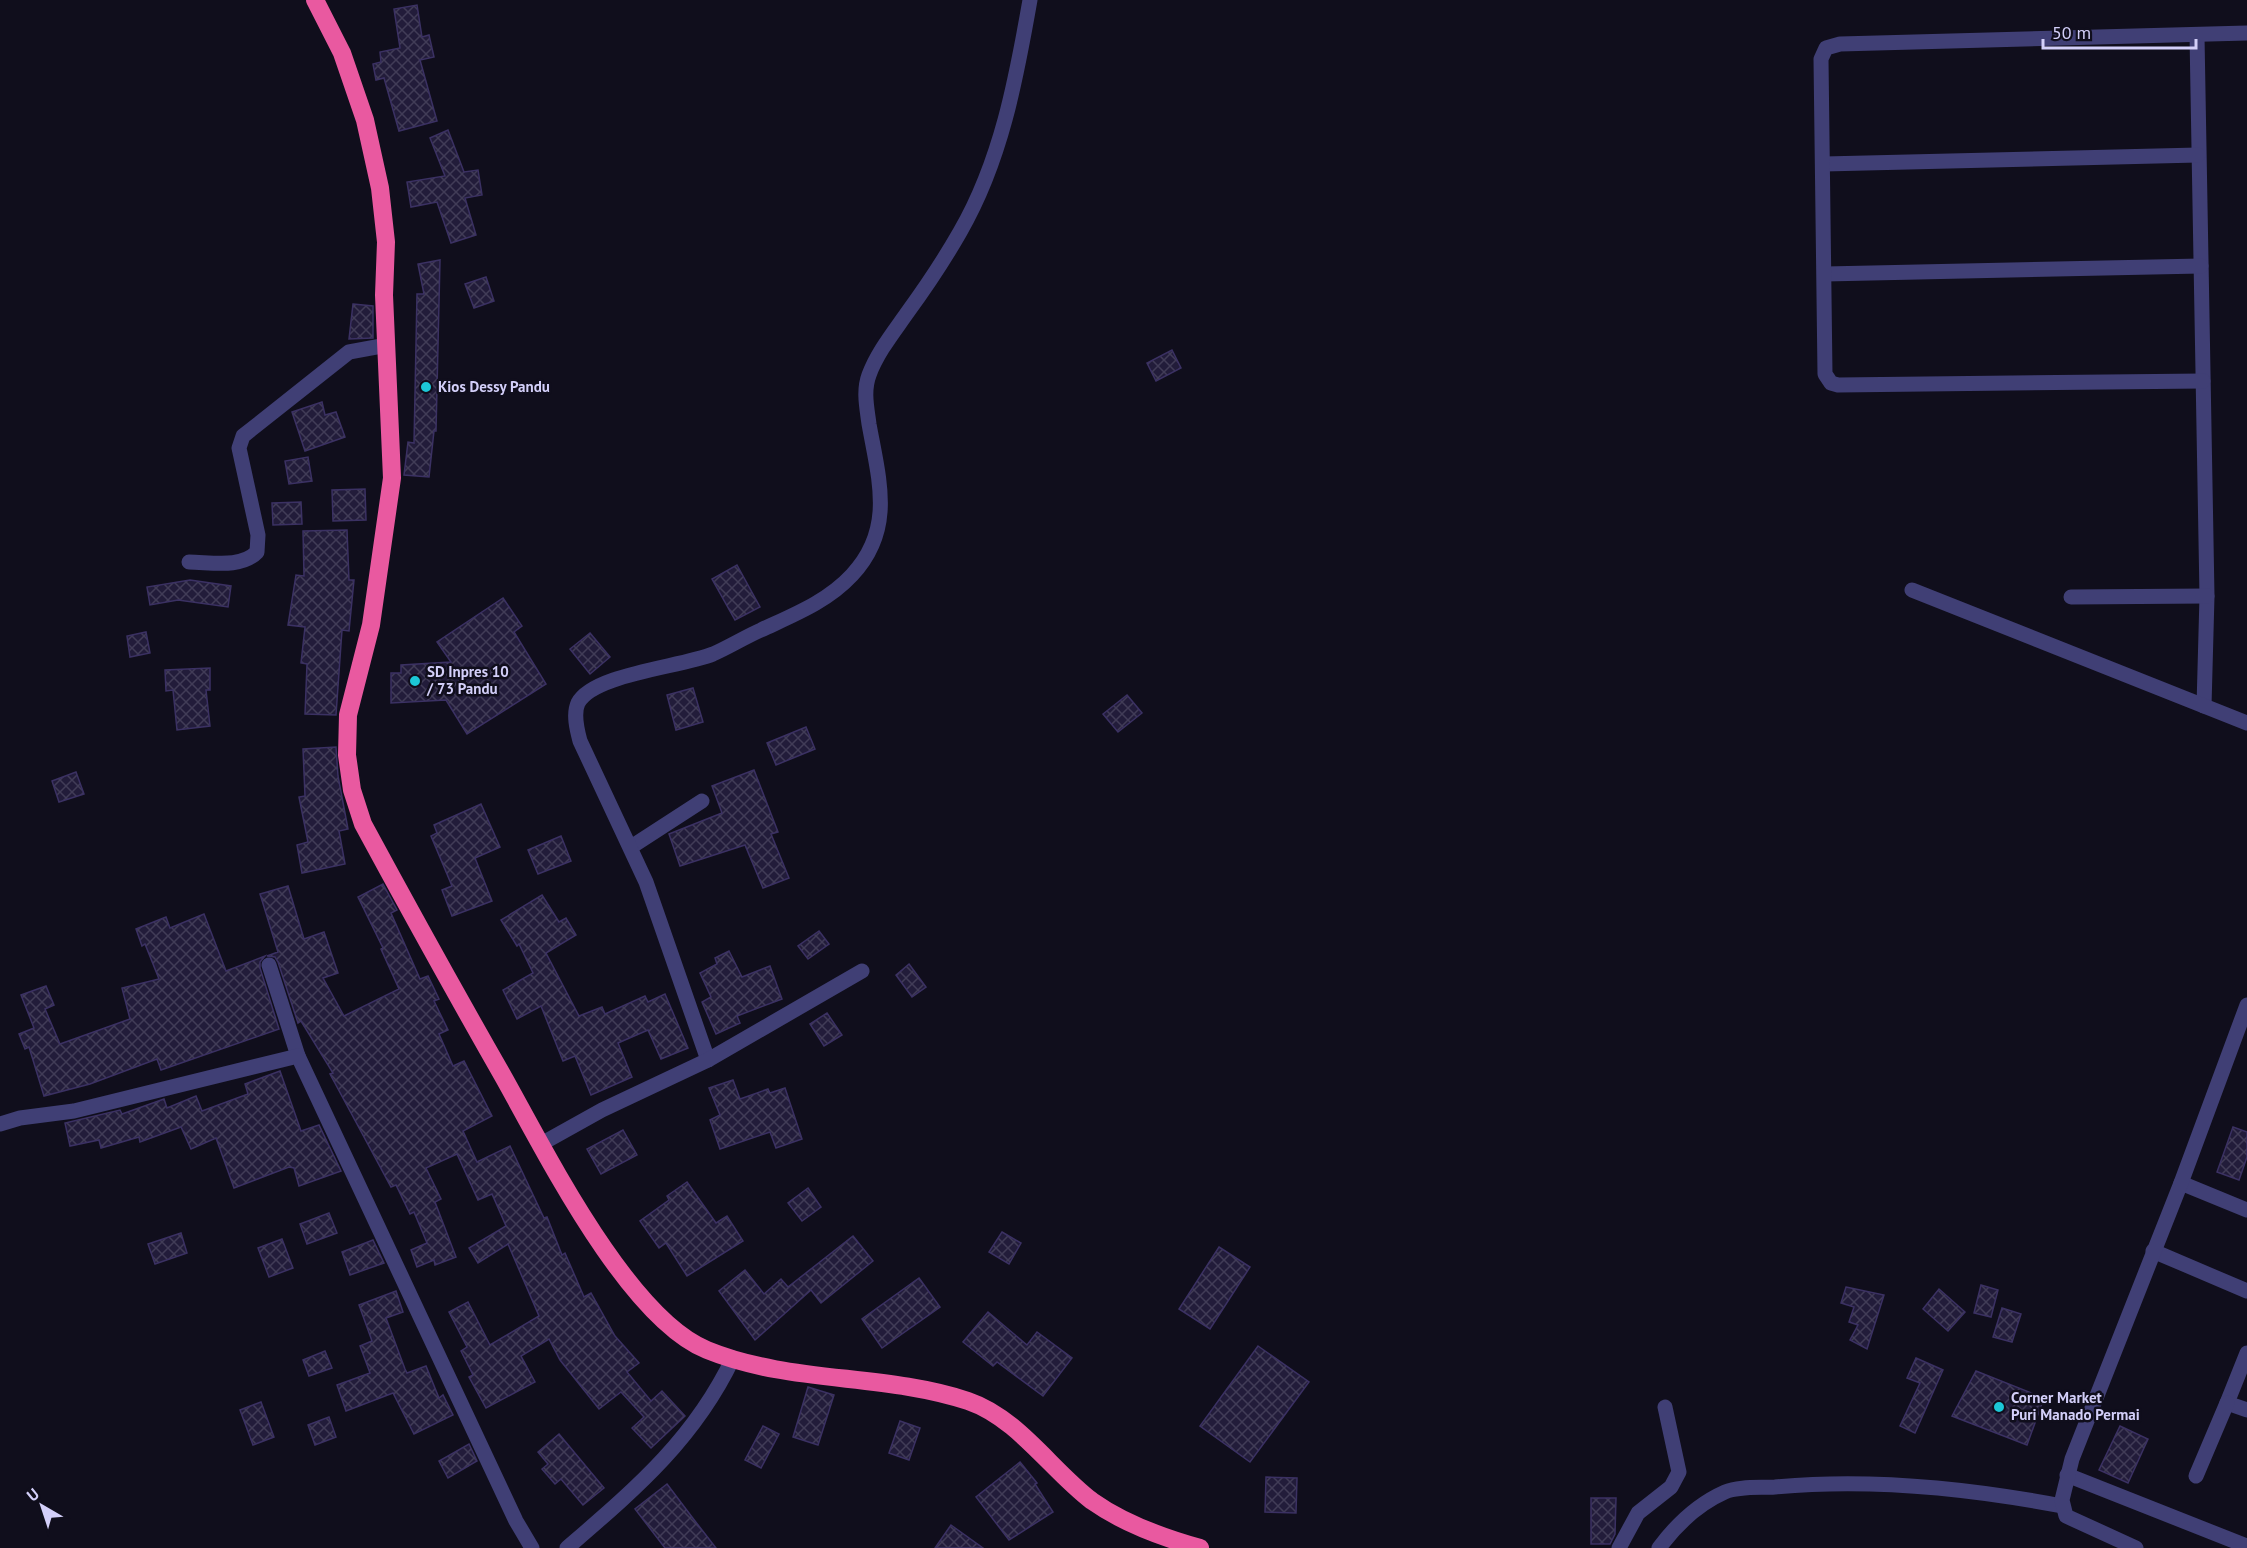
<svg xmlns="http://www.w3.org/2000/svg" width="2247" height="1548" viewBox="0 0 2247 1548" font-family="'PT Sans',sans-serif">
<defs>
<pattern id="building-cross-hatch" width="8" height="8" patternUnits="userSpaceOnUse" patternTransform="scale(1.5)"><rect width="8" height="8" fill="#221c3a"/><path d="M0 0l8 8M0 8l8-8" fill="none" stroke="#413c57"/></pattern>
</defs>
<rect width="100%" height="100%" fill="#100e1c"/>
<g fill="url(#building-cross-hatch)" stroke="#3b3163" stroke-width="1.5">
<path d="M417 5 422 37 429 35 434 57 420 60 437 121 399 131 384 78 376 80 373 64 381 62 380 52 400 48 394 9Z"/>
<path d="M448 130 464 172 478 170 482 195 465 198 476 235 451 243 437 202 411 207 407 182 445 176 430 138Z"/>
<path d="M440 260 436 431H434L429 477 404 475 408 442 414 443 417 294H424L418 264Z"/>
<path d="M486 277 494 301 474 308 465 284Z"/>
<path d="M353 304 373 306V338L349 339Z"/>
<path d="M1172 350 1181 368 1156 381 1147 363Z"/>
<path d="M322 402 325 415 336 412 345 437 305 451 292 412Z"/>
<path d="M308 457 312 481 289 484 285 461Z"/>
<path d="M365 489 366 520 333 521 332 490Z"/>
<path d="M301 502 302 524 273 525 272 503Z"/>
<path d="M347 530 349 580H354L349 631 342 630 336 715 305 714 307 664 301 663 305 627 288 625 296 575 304 576 303 531Z"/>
<path d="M737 565 760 607 735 620 712 579Z"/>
<path d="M190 580 231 586 228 607 178 600 150 605 147 587Z"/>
<path d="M503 598 522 626 514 632 546 684 467 734 446 700 391 703V673H401V665L451 662 437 642Z"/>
<path d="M146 632 150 653 130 657 127 636Z"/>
<path d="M590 633 610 657 590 674 570 649Z"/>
<path d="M210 668V690H206L210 726 177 730 173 690 166 691 165 670Z"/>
<path d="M693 688 703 722 676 730 667 695Z"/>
<path d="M1127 695 1142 713 1118 732 1103 714Z"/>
<path d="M806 727 815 749 776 765 767 743Z"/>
<path d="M336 747 338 776 348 829 339 831 345 864 302 873 297 845 308 842 299 797 305 796 303 749Z"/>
<path d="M754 770 778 832 771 834 789 878 763 888 745 845 680 866 669 834 722 813 712 786Z"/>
<path d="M76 772 84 794 59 802 52 781Z"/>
<path d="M481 804 500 847 475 858 492 901 452 916 442 890 452 886 431 836 437 833 434 825Z"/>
<path d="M561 836 571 861 538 874 528 850Z"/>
<path d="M383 884 397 910 391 913 420 979 428 976 439 999 434 1001 448 1030 439 1034 453 1066 464 1061 492 1116 463 1131 477 1162 510 1146 544 1218 547 1217 562 1255 565 1253 584 1297 591 1293 615 1336 639 1363 627 1372 651 1401 662 1391 685 1416 651 1448 632 1428 644 1417 621 1392 599 1409 560 1360 549 1339 521 1356 535 1382 486 1408 469 1377 473 1375 461 1351 467 1347 449 1312 468 1302 490 1345 539 1316 508 1244 478 1263 469 1248 506 1226 492 1194 478 1200 457 1154 426 1168 441 1199 435 1202 456 1257 435 1265 434 1260 417 1267 411 1250 427 1243 414 1212 410 1214 396 1185 391 1187 330 1074 333 1073 301 1021 298 1023 278 962 275 957 267 956 278 952 260 894 288 886 304 939 324 932 338 973 323 978 344 1016 399 989 381 949 383 948 358 897Z"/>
<path d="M542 895 559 922 566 918 576 935 546 953 579 1016 602 1007 605 1014 645 996 648 1002 665 994 688 1048 661 1059 648 1030 618 1043 632 1077 591 1095 575 1056 563 1061 541 1006 517 1019 503 990 533 973 519 944 517 946 501 920Z"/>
<path d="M204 914 226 971 265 956 260 962V968L279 1029 161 1070 157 1059 90 1084 44 1096 29 1047 25 1049 19 1034 34 1028 21 995 46 986 54 1005 45 1009 60 1044 130 1019 122 988 159 979 145 944 142 946 136 929 166 917 170 928Z"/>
<path d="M819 931 829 944 808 959 798 946Z"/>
<path d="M729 951 742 977 770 966 782 999 737 1016 740 1023 716 1034 702 1002 711 997 700 973 717 964 715 958Z"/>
<path d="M909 964 926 987 912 997 896 975Z"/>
<path d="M827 1013 842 1035 824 1046 810 1024Z"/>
<path d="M280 1071 301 1131 319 1125 341 1171 299 1186 294 1168 289 1167 234 1188 216 1138 191 1149 181 1127 140 1142 139 1137 101 1148 99 1140 70 1146 65 1123 120 1110 122 1114 164 1099 167 1108 196 1096 202 1111 248 1094 245 1084Z"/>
<path d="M733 1080 740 1099 768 1089 770 1093 785 1088 802 1139 776 1148 770 1132 720 1149 710 1120 720 1115 709 1088Z"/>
<path d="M2233 1127 2247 1132V1157L2239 1180 2217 1172Z"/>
<path d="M623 1130 637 1155 601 1174 587 1149Z"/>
<path d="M687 1182 716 1223 727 1216 743 1241 687 1276 666 1243 659 1248 640 1221 669 1200 667 1196Z"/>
<path d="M808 1188 821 1207 802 1221 788 1203Z"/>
<path d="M329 1213 337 1233 307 1244 300 1224Z"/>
<path d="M1002 1232 1021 1243 1009 1264 989 1252Z"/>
<path d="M181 1233 187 1253 155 1264 148 1244Z"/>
<path d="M853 1236 873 1261 821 1303 811 1290 755 1340 719 1291 745 1270 764 1294 781 1279 788 1287Z"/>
<path d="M282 1239 293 1268 269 1277 258 1248Z"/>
<path d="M373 1240 384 1263 350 1275 342 1252Z"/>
<path d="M1219 1247 1250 1267 1210 1329 1179 1309Z"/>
<path d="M919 1278 940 1307 882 1348 862 1319Z"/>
<path d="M1981 1285 1998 1290 1991 1317 1974 1313Z"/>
<path d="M1846 1287 1884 1295 1867 1349 1850 1340 1858 1325 1849 1322 1854 1307 1841 1303Z"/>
<path d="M1939 1289 1965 1312 1948 1331 1923 1309Z"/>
<path d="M396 1291 403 1312 386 1318 405 1369 407 1373 426 1366 439 1398 443 1395 453 1415 414 1434 393 1393 346 1411 337 1385 370 1373 360 1346 372 1341 359 1305Z"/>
<path d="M2002 1308 2021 1314 2012 1342 1993 1337Z"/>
<path d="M988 1312 1027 1345 1037 1332 1072 1358 1043 1396 997 1362 993 1366 963 1342Z"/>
<path d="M1258 1346 1309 1382 1250 1462 1200 1426Z"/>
<path d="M325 1351 332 1368 309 1376 303 1360Z"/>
<path d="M1916 1358 1943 1370 1915 1433 1900 1426 1920 1383 1907 1378Z"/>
<path d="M1976 1371 2044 1398 2027 1445 1952 1416Z"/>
<path d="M808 1387 834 1395 818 1445 793 1437Z"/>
<path d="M261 1402 274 1437 253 1445 240 1410Z"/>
<path d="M329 1417 336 1437 315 1445 308 1425Z"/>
<path d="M900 1421 920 1428 909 1460 889 1453Z"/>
<path d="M763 1426 779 1434 761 1468 745 1460Z"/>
<path d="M2120 1426 2148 1439 2128 1483 2099 1470Z"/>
<path d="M559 1434 604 1488 583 1505 561 1479 555 1484 542 1469 548 1464 538 1452Z"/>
<path d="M469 1444 477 1461 448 1478 439 1461Z"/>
<path d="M1020 1462 1037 1483 1035 1484 1053 1512 1009 1540 976 1497Z"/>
<path d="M1266 1477 1297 1478 1296 1513 1265 1512Z"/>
<path d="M667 1484 695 1521 716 1548H665L635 1509Z"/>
<path d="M1591 1498H1616L1615 1534 1610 1544H1591Z"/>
<path d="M951 1525 983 1548H935Z"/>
</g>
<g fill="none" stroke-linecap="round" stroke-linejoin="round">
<g stroke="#403f75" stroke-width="15">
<path d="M2197 36 2207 596 2204 706"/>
<path d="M1824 164 2198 155"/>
<path d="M1825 274 2201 266"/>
<path d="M2203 381 1838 385 1831 383 1825 374 1821 59 1826 48 1840 44 2247 33"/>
<path d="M189 562C210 562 241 569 257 552L258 535 239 448 243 436 349 352 387 345"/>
<path d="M1912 590 2247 723"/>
<path d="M2071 597 2207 596"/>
<path d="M631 847 702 801"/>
<path d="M269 965 298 1056"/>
<path d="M708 1060 646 882 580 741C577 730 573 714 578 703 593 674 681 667 713 654 729 647 745 637 761 630 793 615 827 602 852 575 895 529 879 480 869 424 867 408 863 391 869 375 877 353 893 333 907 313 926 287 944 260 960 232 1001 161 1016 80 1030 0"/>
<path d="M0 1124 20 1118 74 1111 298 1056 516 1521 532 1548"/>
<path d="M541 1144 602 1110 708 1060 862 971"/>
<path d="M2181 1183 2247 1210"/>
<path d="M2153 1251 2247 1291"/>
<path d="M2247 1353 2227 1403 2247 1410"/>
<path d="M2067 1475 2244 1545"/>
<path d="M2196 1476 2227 1403"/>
<path d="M567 1548C634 1490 694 1440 733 1358"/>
<path d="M1619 1548 1638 1513 1671 1487 1679 1472 1665 1407"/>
<path d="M1659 1548C1676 1525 1698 1504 1725 1492 1739 1486 1760 1488 1775 1487 1870 1478 1968 1488 2062 1506"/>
<path d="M2136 1548 2066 1516 2062 1500 2072 1459 2181 1183 2247 1005"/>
</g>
<path stroke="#e959a0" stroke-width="18" d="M315 0 342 53 365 120 380 188 386 242 384 295 392 478 371 625 348 715 347 755 352 790 363 824C409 909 456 994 504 1078 546 1153 628 1318 707 1350 790 1384 884 1373 968 1401 1018 1418 1051 1470 1092 1501 1123 1523 1164 1538 1200 1548"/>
</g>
<g fill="#1cc7d7" stroke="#100e1c" stroke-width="2">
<circle cx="426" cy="387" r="6"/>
<circle cx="415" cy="681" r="6"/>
<circle cx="1999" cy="1407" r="6"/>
</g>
<g text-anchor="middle" stroke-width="5" stroke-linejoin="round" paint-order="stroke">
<g font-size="15" font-weight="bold" fill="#d3cff9" stroke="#100e1c" text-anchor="start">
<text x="438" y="392">Kios Dessy Pandu</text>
<text x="427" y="677">SD Inpres 10<tspan x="427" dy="17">/ 73 Pandu</tspan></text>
<text x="2011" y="1403">Corner Market<tspan x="2011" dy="17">Puri Manado Permai</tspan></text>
</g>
</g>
<g transform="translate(42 1506) rotate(321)" stroke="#100e1c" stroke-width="4.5" paint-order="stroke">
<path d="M0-4.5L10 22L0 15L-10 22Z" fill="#d3cff9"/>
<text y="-9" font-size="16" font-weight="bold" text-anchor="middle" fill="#d3cff9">U</text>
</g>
<path d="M2043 39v9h153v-9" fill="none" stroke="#d3cff9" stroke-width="3"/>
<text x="2052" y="39" font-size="18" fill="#d3cff9" stroke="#100e1c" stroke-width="4.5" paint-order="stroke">50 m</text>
</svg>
